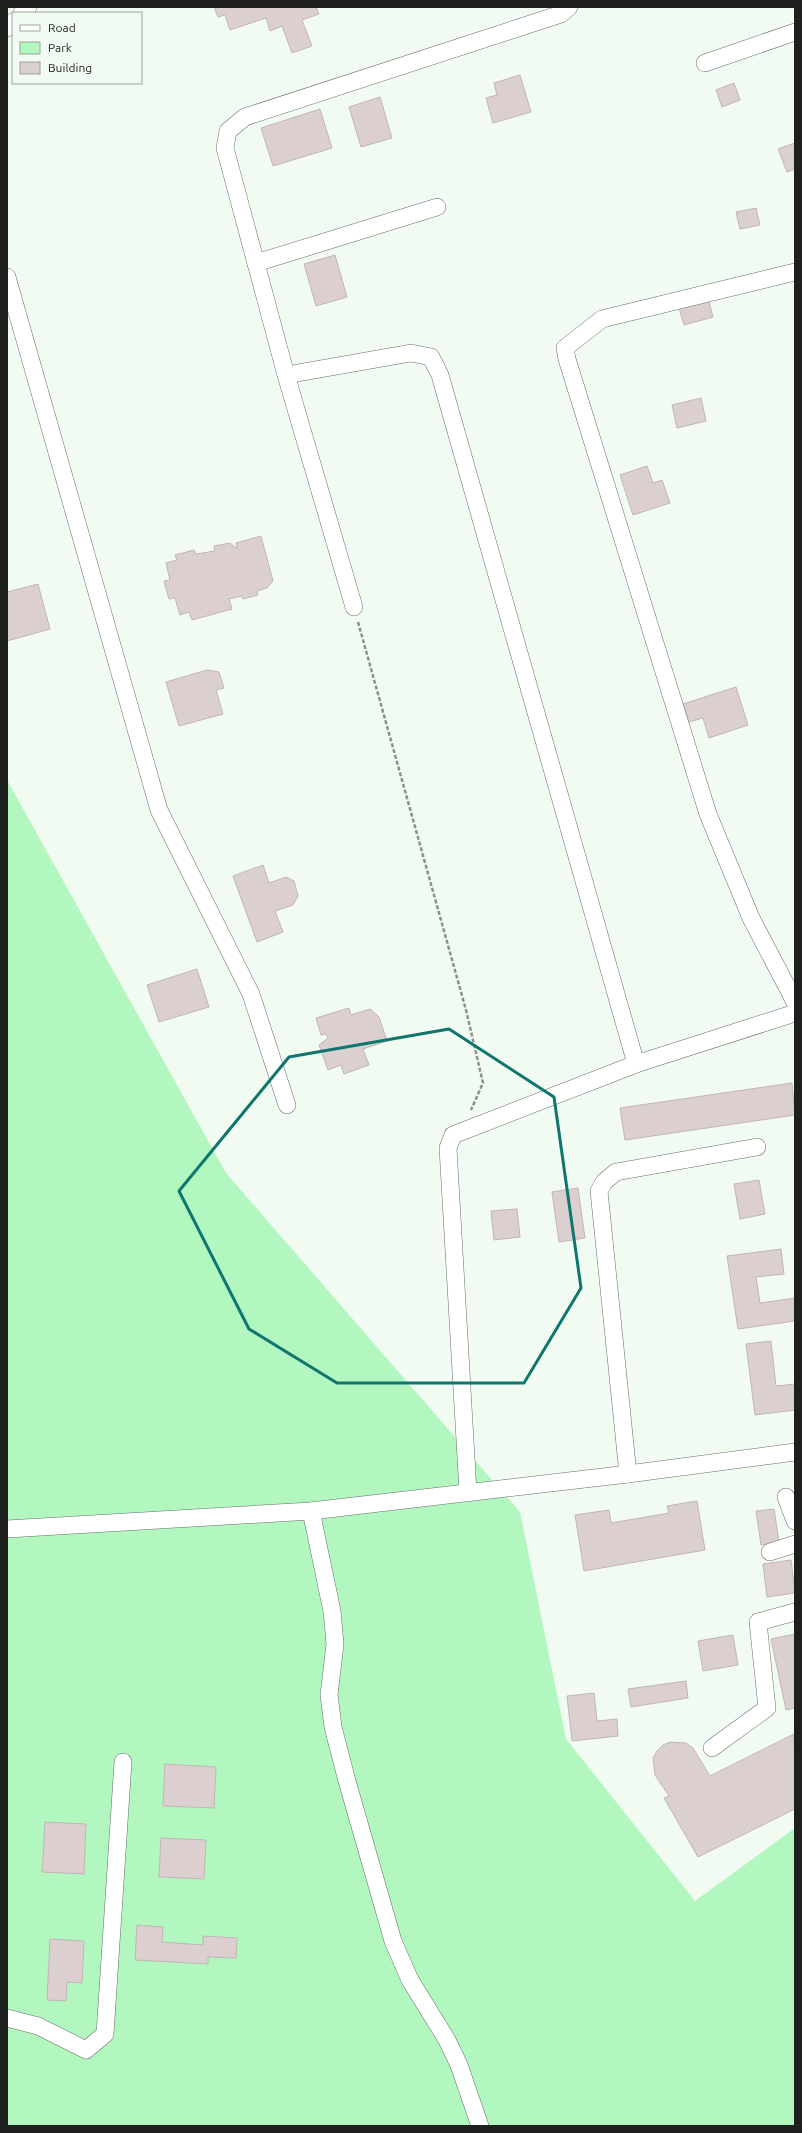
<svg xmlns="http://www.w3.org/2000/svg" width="802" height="2133" viewBox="0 0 802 2133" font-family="Ubuntu,sans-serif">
<rect width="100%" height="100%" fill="#f1fbf2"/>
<path fill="#b2f6c0" d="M7 780 226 1173 520 1512 566 1739 695 1901 795 1828V2126H7Z"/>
<g fill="#dccfd0" stroke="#c2b5b6">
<path d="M214 7H316L319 14 302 20 312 46 292 53 282 26 270 31 266 18 230 30 225 15 218 17Z"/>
<path d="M520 75 531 112 493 123 486 98 497 95 494 83Z"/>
<path d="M734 83 740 100 722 107 716 90Z"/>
<path d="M380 97 392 138 361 147 349 107Z"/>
<path d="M320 109 332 148 273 166 261 128Z"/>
<path d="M795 143V169L787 172 778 149Z"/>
<path d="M756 208 760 225 740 229 736 212Z"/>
<path d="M335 255 347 297 316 306 304 264Z"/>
<path d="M708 299 713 317 684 325 679 308Z"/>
<path d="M701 398 706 421 677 428 672 405Z"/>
<path d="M647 466 653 483 662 480 670 503 633 515 620 475Z"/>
<path d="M261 536 273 581 267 588 257 591 258 595 243 599 242 596 229 599 232 609 192 620 189 612 180 615 175 598 169 599 164 581 170 580 166 563 177 560 175 555 194 550 196 554 215 551 214 546 230 543 237 549 236 543Z"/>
<path d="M38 584 50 629 7 641V592Z"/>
<path d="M207 670 219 672 224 688 216 690 223 714 179 726 166 682Z"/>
<path d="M736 687 748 725 709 738 703 718 689 722 683 704Z"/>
<path d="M263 865 269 883 286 877 294 881 298 896 293 905 275 911 283 932 257 942 233 876Z"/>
<path d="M197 969 209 1007 159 1022 147 985Z"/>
<path d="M349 1008 351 1015 370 1009 379 1017 387 1041 363 1049 369 1065 344 1074 341 1065 328 1070 319 1045 328 1038 326 1034 321 1035 316 1018Z"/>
<path d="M792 1083 795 1115 625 1140 620 1108Z"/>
<path d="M759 1180 765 1214 740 1219 734 1184Z"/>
<path d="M578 1188 585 1238 559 1242 552 1192Z"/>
<path d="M517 1209 520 1237 494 1240 491 1211Z"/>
<path d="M781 1249 784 1274 756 1277 760 1303 795 1298V1321L738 1329 727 1256Z"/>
<path d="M771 1341 776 1386 795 1384V1410L755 1415 746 1344Z"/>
<path d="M697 1501 705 1550 584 1571 575 1515 609 1510 611 1523 669 1513 667 1506Z"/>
<path d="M774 1509 779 1542 761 1545 756 1511Z"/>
<path d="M791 1560 795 1593 767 1597 763 1564Z"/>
<path d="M795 1634V1708L786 1710 771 1639Z"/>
<path d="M733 1635 738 1665 703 1671 698 1641Z"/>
<path d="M686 1681 688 1698 631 1707 628 1689Z"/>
<path d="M594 1693 597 1721 617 1719 618 1736 572 1741 567 1696Z"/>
<path d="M794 1734 795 1809 698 1857 664 1798 669 1796 655 1775 653 1758 657 1751 663 1745 670 1742 686 1743 693 1748 710 1776Z"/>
<path d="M165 1764 216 1767 214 1808 163 1806Z"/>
<path d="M45 1822 86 1824 84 1874 42 1872Z"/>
<path d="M161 1838 206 1840 204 1879 159 1877Z"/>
<path d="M137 1925 163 1927 162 1942 203 1945V1936L237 1938 236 1958 208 1957V1964L135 1960Z"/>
<path d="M50 1939 84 1941 82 1983 67 1982 66 2001 47 2000Z"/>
</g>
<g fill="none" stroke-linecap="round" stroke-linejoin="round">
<defs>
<g id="minor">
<path d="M22 13 28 7"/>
<path d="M7 28 13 22"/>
<path d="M705 63 795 32"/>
<path d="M256 263 437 207"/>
<path d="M795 272 602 319 565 348 567 359 708 814 751 918 795 1002"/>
<path d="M7 277 159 810 251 994 287 1105"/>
<path d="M286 375 411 353 431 357 440 375 636 1064"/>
<path d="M354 607 286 375 225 148 228 131 245 117 561 14 569 7"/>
<path d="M628 1474 599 1191 604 1182 616 1172 757 1147"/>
<path d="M468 1492 448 1148 453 1135 636 1064 795 1013"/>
<path d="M786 1497 795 1521"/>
<path d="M311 1511 332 1611 335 1644 329 1695 333 1727 347 1781 393 1941 410 1980 447 2040 459 2065 480 2126"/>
<path d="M7 1529 311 1511 628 1474 795 1452"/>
<path d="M770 1552 795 1544"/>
<path d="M712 1748 767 1708 758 1622 795 1612"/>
<path d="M7 2018 38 2026 86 2050 105 2034 123 1762"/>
</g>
</defs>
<use href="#minor" stroke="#676f68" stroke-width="18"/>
<path stroke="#8b928b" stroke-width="2.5" stroke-dasharray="4 2" stroke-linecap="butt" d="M358 622 466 1010 483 1083 471 1110"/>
<use href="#minor" stroke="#fff" stroke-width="17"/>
</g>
<path fill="none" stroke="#0f766e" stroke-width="3" stroke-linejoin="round" d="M449 1029 554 1097 581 1288 524 1383H337L249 1329 179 1191 289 1057Z"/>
<rect width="802" height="2133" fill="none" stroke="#1d201d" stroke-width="16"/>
<rect x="12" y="12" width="130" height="72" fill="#f1fbf2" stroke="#9ca39d"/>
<rect x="20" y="25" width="20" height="6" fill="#ffffff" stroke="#9ca39d"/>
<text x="48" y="32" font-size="12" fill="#1d201d">Road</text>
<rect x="20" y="42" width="20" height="12" fill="#b2f6c0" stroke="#9ca39d"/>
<text x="48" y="52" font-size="12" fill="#1d201d">Park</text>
<rect x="20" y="62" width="20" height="12" fill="#dccfd0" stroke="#9ca39d"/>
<text x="48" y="72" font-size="12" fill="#1d201d">Building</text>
</svg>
